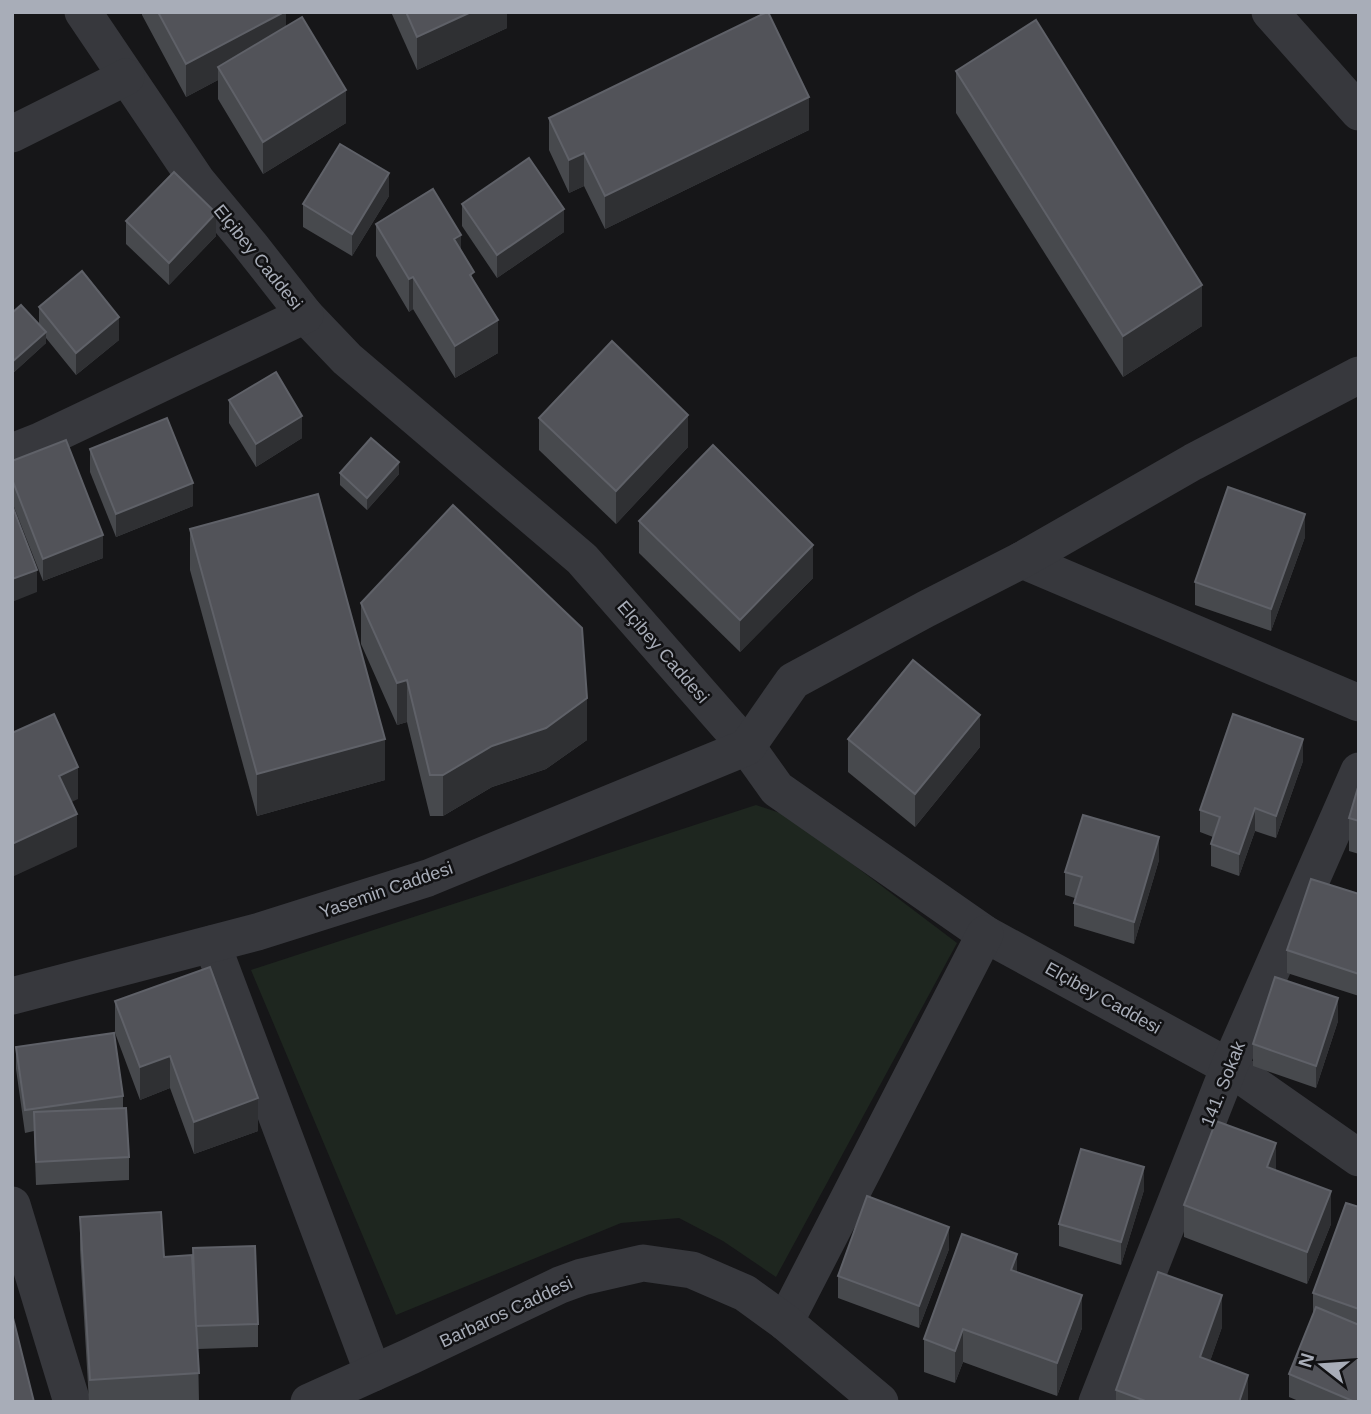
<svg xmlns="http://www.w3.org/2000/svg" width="1371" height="1414" viewBox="0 0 1371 1414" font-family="Arial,sans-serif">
<rect width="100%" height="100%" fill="#161618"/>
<path fill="#1e261f" d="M756 805 789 816 957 943 776 1277 723 1241 679 1218 621 1223 396 1315 251 970Z"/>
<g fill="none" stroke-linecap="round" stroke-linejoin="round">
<g stroke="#37383d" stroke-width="37">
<path d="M83 12 197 181 250 245 305 315 347 359 582 559 747 747 777 789 985 934 1229 1067 1359 1158"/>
<path d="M1270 12 1359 112"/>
<path d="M12 134 126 77"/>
<path d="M12 452 40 441 305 315"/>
<path d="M1022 560 1359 703"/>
<path d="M212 944 373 1373"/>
<path d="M12 996 257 932 428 878 747 747 793 681 926 609 1022 560 1193 462 1359 375"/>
<path d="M12 1205 72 1402"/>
<path d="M785 1322 985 934"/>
<path d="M309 1402 411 1356 560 1285 582 1277 643 1263 692 1270 745 1293 785 1322 880 1402"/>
<path d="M1097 1402 1229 1067 1359 771"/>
</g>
</g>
<g fill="#47494d">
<path d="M142 12H286V26L346 123 263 174 218 99V80L186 97 142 15Z"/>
<path d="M391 12H507V28L417 70Z"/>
<path d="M956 71 1202 326 1123 377 956 113Z"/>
<path d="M549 118 809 130 605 229 584 186 569 193 549 150Z"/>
<path d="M389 196 352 256 303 227V204Z"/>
<path d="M462 204 564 232 497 278 462 226Z"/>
<path d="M126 221 216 236 169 285 126 244Z"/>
<path d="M376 224 461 251 474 281 498 353 455 378 413 309 409 312 376 256Z"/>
<path d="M39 307 119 340 76 375 46 338V343L12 374V313L39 324Z"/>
<path d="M229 400 302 438 256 467 229 423Z"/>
<path d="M539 418 688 447 616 524 539 450Z"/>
<path d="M90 449 193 506 116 537 90 472Z"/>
<path d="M12 461 103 558 43 581 12 502Z"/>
<path d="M340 473 399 474 367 510 340 485Z"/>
<path d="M639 521 813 578 740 652 639 553Z"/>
<path d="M190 529 385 780 257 816 190 570Z"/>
<path d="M1305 537 1271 631 1195 605V582Z"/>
<path d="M361 603 587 740 546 769 492 787 443 816H430L407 722 397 725 361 644Z"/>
<path d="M848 739 980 747 915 827 848 772Z"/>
<path d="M1303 761 1276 838 1255 831 1239 876 1211 866V844L1213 837 1200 832V810Z"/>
<path d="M1359 784V854L1349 851V818Z"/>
<path d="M1159 860 1134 944 1074 926V903L1075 898 1065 895V872Z"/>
<path d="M1359 876V996L1287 973V950L1358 894Z"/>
<path d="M115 1001 258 1131 194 1154 170 1088 140 1100 115 1033Z"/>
<path d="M1338 1021 1316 1088 1253 1066V1044Z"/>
<path d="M16 1047 123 1096V1108L129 1157V1180L36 1185 34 1131 25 1133 16 1069Z"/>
<path d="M1276 1171 1331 1224 1307 1284 1184 1237V1205Z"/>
<path d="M1144 1190 1121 1265 1059 1246V1224Z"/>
<path d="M1359 1207V1402H1301L1289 1397V1374L1313 1315V1293Z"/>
<path d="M80 1217 164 1257 194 1294 193 1248 258 1324V1347L198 1349 199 1402H89L80 1250Z"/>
<path d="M949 1249 919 1328 838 1298V1276Z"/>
<path d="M1017 1272 1082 1328 1057 1396 963 1362 955 1383 924 1372V1339Z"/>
<path d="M1222 1327 1210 1361 1248 1402H1116V1390Z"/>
</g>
<g fill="#2f3033">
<path d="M284 12H286V44L218 67V80L186 97V64Z"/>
<path d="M471 12H507V28L417 70V37Z"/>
<path d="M346 90V123L263 174V142Z"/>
<path d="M809 97V130L605 229V196Z"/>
<path d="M584 153V186L569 193V160Z"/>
<path d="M389 173V196L352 256V234Z"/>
<path d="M564 209V232L497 278V255Z"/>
<path d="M216 213V236L169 285V263Z"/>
<path d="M461 235V267L454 239Z"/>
<path d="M413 277V309L409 312V279Z"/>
<path d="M1202 285V326L1123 377V336Z"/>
<path d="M119 317V340L76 375V353Z"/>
<path d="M498 320V353L455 378V346Z"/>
<path d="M46 332V343L12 374V362Z"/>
<path d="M688 415V447L616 524V491Z"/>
<path d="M302 416V438L256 467V444Z"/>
<path d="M399 462V474L367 510V498Z"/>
<path d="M193 483V506L116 537V514Z"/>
<path d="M1305 514V537L1271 631V609Z"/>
<path d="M103 535V558L43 581V559Z"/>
<path d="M813 545V578L740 652V620Z"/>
<path d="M37 570V592L12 602V579Z"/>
<path d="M407 680V722L397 725V683Z"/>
<path d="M587 698V740L546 769 492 787 443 816V775L492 746Z"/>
<path d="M980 715V747L915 827V794Z"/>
<path d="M385 739V780L257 816V774Z"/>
<path d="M1303 739V761L1276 838V816Z"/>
<path d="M78 767V799L59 808V776Z"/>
<path d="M1255 808V831L1239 876V854Z"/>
<path d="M77 814V847L12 877V844Z"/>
<path d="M1159 837V860L1134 944V922Z"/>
<path d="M1338 998V1021L1316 1088V1066Z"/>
<path d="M170 1056V1088L140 1100V1067Z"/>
<path d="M258 1098V1131L194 1154V1122Z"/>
<path d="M1276 1143V1176L1267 1167Z"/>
<path d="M1144 1167V1190L1121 1265V1242Z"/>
<path d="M1331 1191V1224L1307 1284V1252Z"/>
<path d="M949 1227V1249L919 1328V1306Z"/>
<path d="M1017 1254V1286L1011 1270Z"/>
<path d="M1082 1295V1328L1057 1396V1363Z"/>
<path d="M1222 1295V1327L1200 1390V1357Z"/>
<path d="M963 1329V1362L955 1383V1351Z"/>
<path d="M1248 1375V1402H1239Z"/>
</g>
<g fill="#525359" stroke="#5f6168" stroke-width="2">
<path d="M158 12H284L186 64Z"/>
<path d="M406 12H471L417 37Z"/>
<path d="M767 12H768L809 97 605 196 584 153 569 160 549 118Z"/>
<path d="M302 17 346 90 263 142 218 67Z"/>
<path d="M1036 20 1202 285 1123 336 956 71Z"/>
<path d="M340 144 389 173 352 234 303 204Z"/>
<path d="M529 158 564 209 497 255 462 204Z"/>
<path d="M174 172 216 213 169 263 126 221Z"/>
<path d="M433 189 461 235 454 239 474 272 470 275 498 320 455 346 413 277 409 279 376 224Z"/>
<path d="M82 271 119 317 76 353 39 307Z"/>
<path d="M21 305 46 332 12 362V313Z"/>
<path d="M612 341 688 415 616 491 539 418Z"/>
<path d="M276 372 302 416 256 444 229 400Z"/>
<path d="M167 418 193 483 116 514 90 449Z"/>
<path d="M371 438 399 462 367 498 340 473Z"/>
<path d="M66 440 103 535 43 559 12 479V461Z"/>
<path d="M713 445 813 545 740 620 639 521Z"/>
<path d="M1228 487 1305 514 1271 609 1195 582Z"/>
<path d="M318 494 385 739 257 774 190 529Z"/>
<path d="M12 505 37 570 12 579Z"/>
<path d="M453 505 582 628 587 698 546 728 492 746 443 775H430L407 680 397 683 361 603Z"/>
<path d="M913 660 980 715 915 794 848 739Z"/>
<path d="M54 714 78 767 59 776 77 814 12 844V733Z"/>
<path d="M1233 714 1303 739 1276 816 1255 808 1239 854 1211 844 1220 817 1200 810Z"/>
<path d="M1359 784V821L1349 818Z"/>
<path d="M1083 815 1159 837 1134 922 1074 903 1082 877 1065 872Z"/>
<path d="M1311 879 1359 894V974L1287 950Z"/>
<path d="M210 967 258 1098 194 1122 170 1056 140 1067 115 1001Z"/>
<path d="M1275 977 1338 998 1316 1066 1253 1044Z"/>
<path d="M114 1033 123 1096 25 1110 16 1047Z"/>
<path d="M126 1108 129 1157 36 1162 34 1112Z"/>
<path d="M1216 1121 1276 1143 1267 1167 1331 1191 1307 1252 1184 1205Z"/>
<path d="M1081 1149 1144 1167 1121 1242 1059 1224Z"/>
<path d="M867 1196 949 1227 919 1306 838 1276Z"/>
<path d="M1346 1203 1359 1207V1309L1313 1293Z"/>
<path d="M161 1212 164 1257 192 1255 199 1373 90 1380 80 1217Z"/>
<path d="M962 1234 1017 1254 1011 1270 1082 1295 1057 1363 963 1329 955 1351 924 1339Z"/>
<path d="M255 1246 258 1324 196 1326 193 1248Z"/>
<path d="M1158 1272 1222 1295 1200 1357 1248 1375 1239 1402H1148L1116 1390Z"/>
<path d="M1316 1307 1359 1325V1402H1355L1289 1374Z"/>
<path d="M12 1314 34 1402H12Z"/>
</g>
<g text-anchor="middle" stroke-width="5" stroke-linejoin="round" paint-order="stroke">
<g font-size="18" fill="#a8adb8" stroke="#111113">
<text transform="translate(258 257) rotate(51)" y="6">Elçibey Caddesi</text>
<text transform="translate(663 652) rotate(49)" y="6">Elçibey Caddesi</text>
<text transform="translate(386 890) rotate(-19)" y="6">Yasemin Caddesi</text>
<text transform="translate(1103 998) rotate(29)" y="6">Elçibey Caddesi</text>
<text transform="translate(1223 1084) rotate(-68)" y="6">141. Sokak</text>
<text transform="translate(506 1312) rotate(-25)" y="6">Barbaros Caddesi</text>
</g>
</g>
<rect width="1371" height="1414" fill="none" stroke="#a8adb8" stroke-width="28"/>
<g transform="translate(1322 1365) rotate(287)" stroke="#111113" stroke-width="5" paint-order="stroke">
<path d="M0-5L12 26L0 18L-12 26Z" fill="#a8adb8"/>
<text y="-10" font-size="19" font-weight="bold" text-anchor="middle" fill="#a8adb8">N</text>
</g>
</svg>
